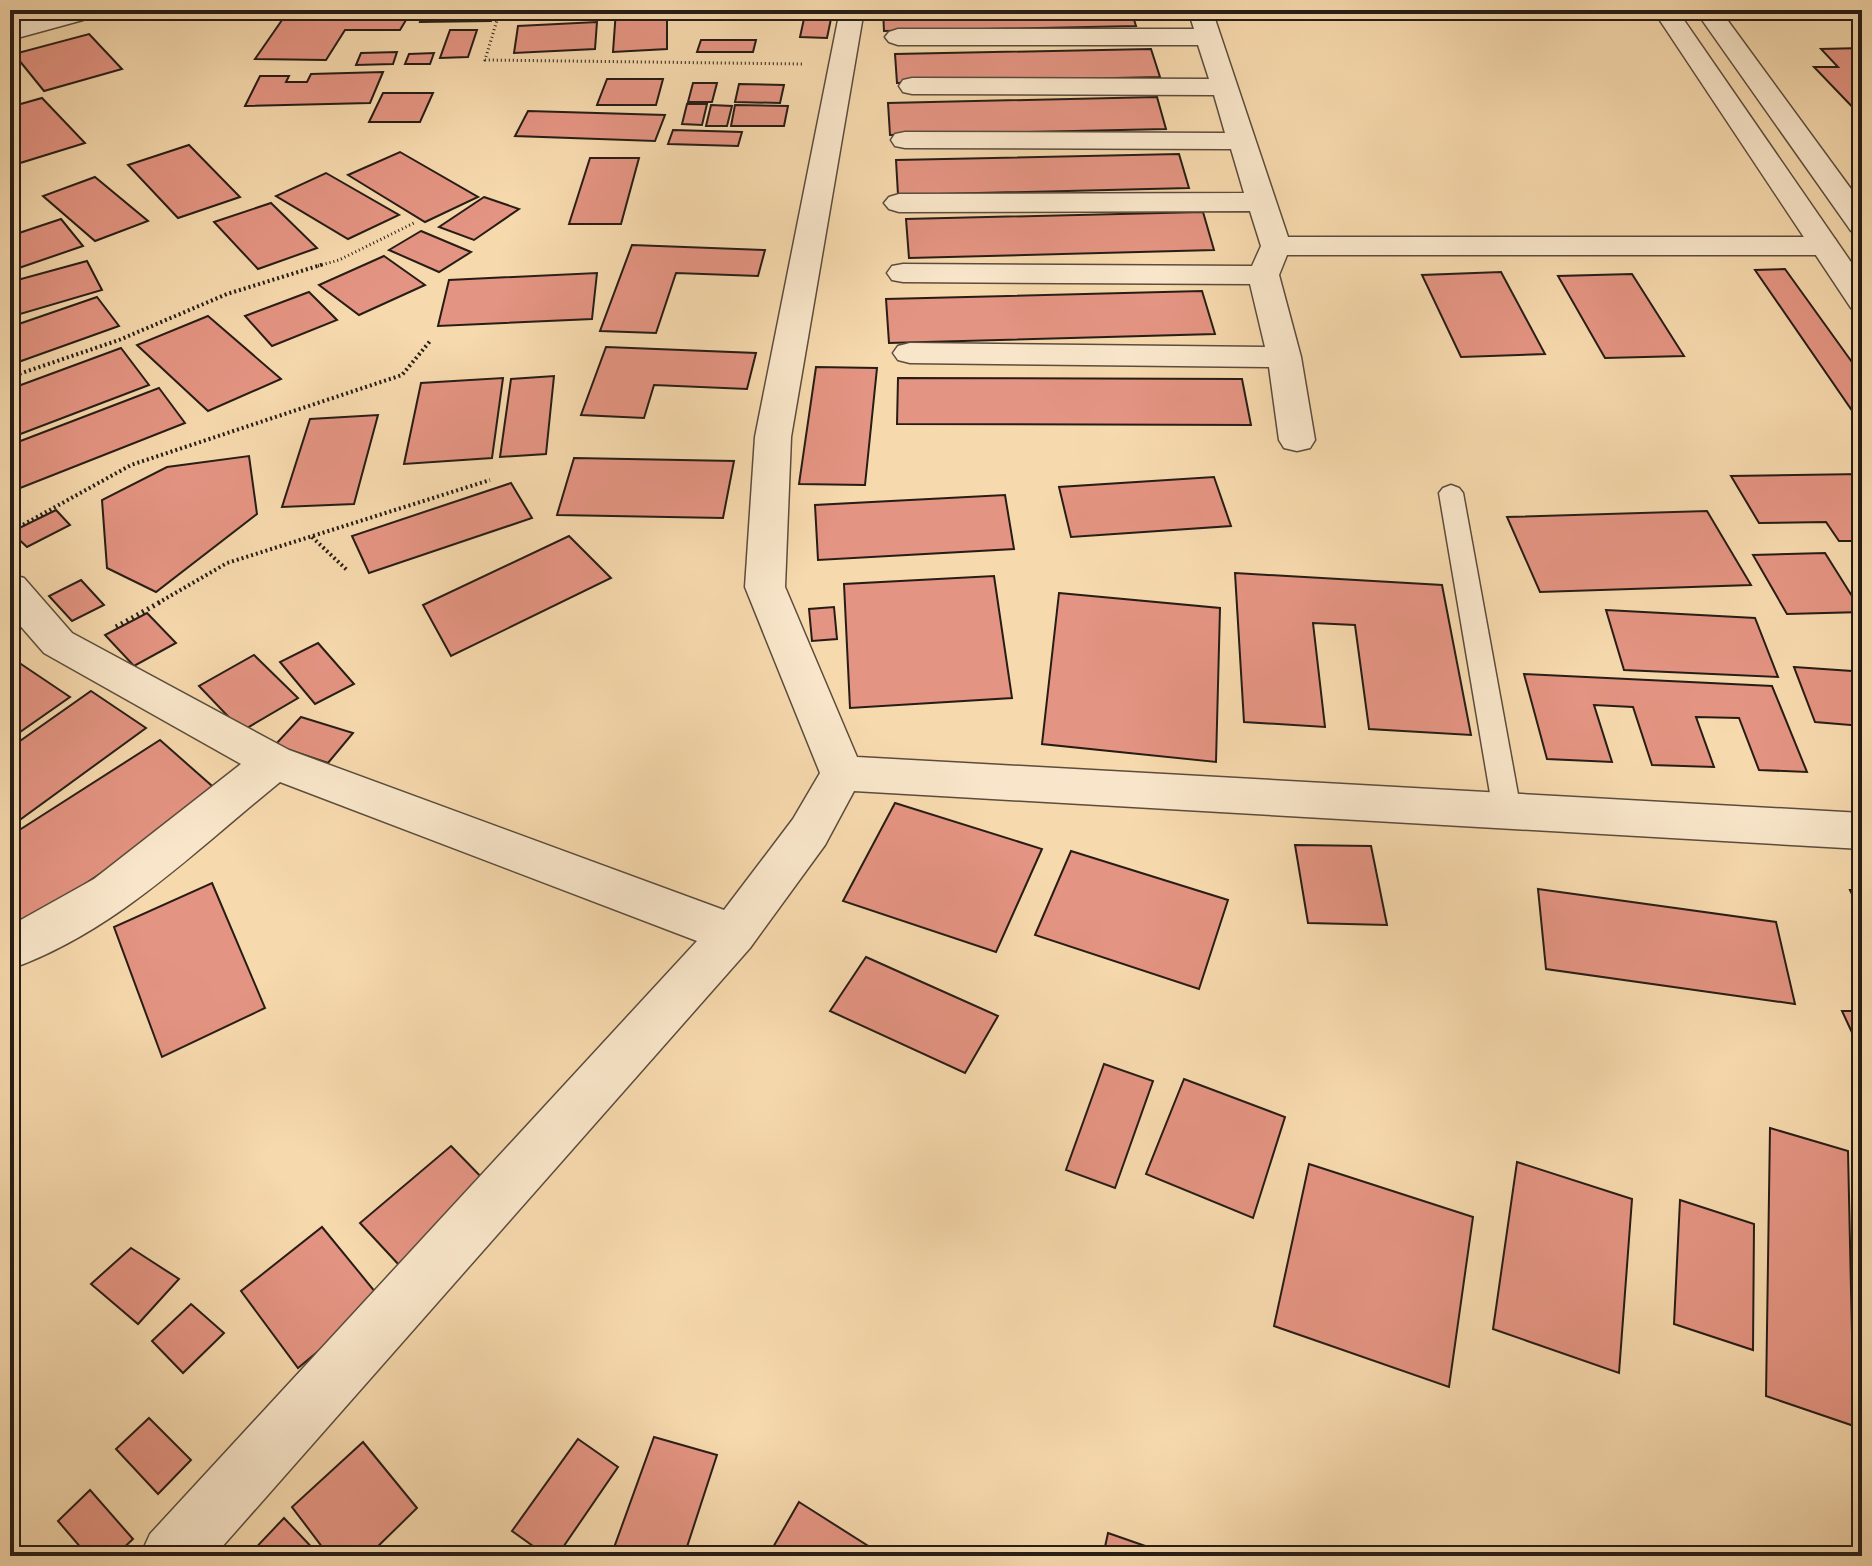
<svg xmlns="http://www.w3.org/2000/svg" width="1872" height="1566" viewBox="0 0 1872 1566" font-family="'EB Garamond',serif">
<rect width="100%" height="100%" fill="#f6d9ad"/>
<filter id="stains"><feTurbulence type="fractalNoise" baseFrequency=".0025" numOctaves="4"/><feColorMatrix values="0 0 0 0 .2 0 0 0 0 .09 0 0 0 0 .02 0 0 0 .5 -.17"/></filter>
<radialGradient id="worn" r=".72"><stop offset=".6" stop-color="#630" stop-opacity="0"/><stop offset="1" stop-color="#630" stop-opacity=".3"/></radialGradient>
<g fill="#e49482" stroke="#271d16" stroke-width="2">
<path d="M289 10H412L400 30H345L326 60 255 59Z"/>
<path d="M425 10H495L491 21 420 22Z"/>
<path d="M537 10H607L536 13Z"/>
<path d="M616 10H667V49L613 52Z"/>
<path d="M883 10H1131L1136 26 884 31Z"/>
<path d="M805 14H832L827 38 800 37Z"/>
<path d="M597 22 595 49 514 53 518 26Z"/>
<path d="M450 30H477L468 57 440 58Z"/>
<path d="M89 34 122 69 44 91 14 54Z"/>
<path d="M701 40H756L753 52H697Z"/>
<path d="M1862 48V117L1814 67H1838L1821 49Z"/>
<path d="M1151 49 1160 77 897 83 895 54Z"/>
<path d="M397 52 393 64 356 65 361 53Z"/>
<path d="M434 53 430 64H405L409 54Z"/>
<path d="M383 72 370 103 245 106 260 76H289L286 82H307L311 74Z"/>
<path d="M607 79H663L656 105H597Z"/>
<path d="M693 83H717L712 102H688Z"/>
<path d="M739 84 784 85 780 103 735 102Z"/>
<path d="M383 93H433L420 122H369Z"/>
<path d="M1157 97 1166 129 890 135 888 103Z"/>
<path d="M42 98 85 143 20 163 10 152V107Z"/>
<path d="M687 104H707L702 125 682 124Z"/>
<path d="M711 105 732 106 727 126H706Z"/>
<path d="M735 105 788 106 784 126H731Z"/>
<path d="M528 111 665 115 655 141 515 136Z"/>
<path d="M673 130 742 132 738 146 668 144Z"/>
<path d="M189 145 240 197 178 218 128 165Z"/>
<path d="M400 152 478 197 425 222 348 175Z"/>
<path d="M1179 154 1189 188 898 195 896 160Z"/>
<path d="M590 158H639L621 224H569Z"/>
<path d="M326 173 399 215 348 239 276 196Z"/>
<path d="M95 177 148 221 95 241 43 196Z"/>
<path d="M484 197 519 209 474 240 439 227Z"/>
<path d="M271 203 317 248 258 269 214 222Z"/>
<path d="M1203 212 1214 250 909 258 906 219Z"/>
<path d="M61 219 83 246 10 271V236Z"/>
<path d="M421 231 471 252 439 272 389 250Z"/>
<path d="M632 245 765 250 758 276 676 273 656 333 600 331Z"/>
<path d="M384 256 425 285 359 315 319 285Z"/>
<path d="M87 261 102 290 10 317V282Z"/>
<path d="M1785 269 1862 376V425L1755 270Z"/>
<path d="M1501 272 1545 354 1461 357 1422 275Z"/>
<path d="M597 273 592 319 438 326 449 280Z"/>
<path d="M1632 274 1684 356 1605 358 1558 276Z"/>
<path d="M1202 291 1215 334 889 343 886 299Z"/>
<path d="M309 292 337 320 272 346 245 316Z"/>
<path d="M97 297 119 326 10 365V327Z"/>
<path d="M208 316 281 379 208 411 137 345Z"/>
<path d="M606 347 756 353 747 389 654 385 644 418 581 415Z"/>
<path d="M121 348 149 385 10 438V389Z"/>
<path d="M816 367 877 368 865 485 799 484Z"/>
<path d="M554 376 546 454 500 457 511 379Z"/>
<path d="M503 378 492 458 404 464 421 383Z"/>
<path d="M898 378 1242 379 1251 425 897 424Z"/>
<path d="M159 388 185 423 10 492V445Z"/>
<path d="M378 415 354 504 282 507 310 419Z"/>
<path d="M249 456 257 514 156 592 107 568 102 500 167 467Z"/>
<path d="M574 458 734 461 723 518 557 515Z"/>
<path d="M1862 474V541H1839L1826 522 1759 523 1731 476Z"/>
<path d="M1214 477 1231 526 1071 537 1059 487Z"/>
<path d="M511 483 532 518 369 573 352 536Z"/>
<path d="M1005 495 1014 549 818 560 815 505Z"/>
<path d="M56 510 70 525 27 547 11 532Z"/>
<path d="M1707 511 1751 585 1540 592 1507 517Z"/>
<path d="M569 536 611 578 451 656 423 605Z"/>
<path d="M1825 553 1862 612 1787 614 1753 555Z"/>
<path d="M1235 573 1442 585 1471 735 1369 729 1355 625 1313 623 1325 727 1244 722Z"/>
<path d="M994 576 1012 698 850 708 844 584Z"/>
<path d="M81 580 104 605 72 621 49 596Z"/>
<path d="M1059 593 1220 608 1216 762 1042 744Z"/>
<path d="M834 607 837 639 812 641 809 609Z"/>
<path d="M1606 610 1755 618 1778 677 1624 670Z"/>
<path d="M147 613 176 643 134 666 105 635Z"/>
<path d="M318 643 354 684 315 704 280 662Z"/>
<path d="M254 655 298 698 242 731 199 686Z"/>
<path d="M12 658 70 697 10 739V660Z"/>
<path d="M1794 667 1852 671 1862 695V726L1815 722Z"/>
<path d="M1524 674 1772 686 1807 772 1759 770 1739 718 1696 717 1714 767 1652 765 1633 707 1594 705 1612 762 1547 759Z"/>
<path d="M91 691 146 728 10 827V748Z"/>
<path d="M301 717 353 733 328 763 275 745Z"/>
<path d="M160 740 220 793 21 927 10 916V836Z"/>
<path d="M895 803 1042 849 996 952 843 901Z"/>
<path d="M1295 845 1371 846 1387 925 1308 923Z"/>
<path d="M1071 851 1228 900 1199 989 1035 935Z"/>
<path d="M212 883 265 1008 162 1057 114 927Z"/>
<path d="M1538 889 1776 922 1795 1004 1546 969Z"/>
<path d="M1850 890H1862V915Z"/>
<path d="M866 957 998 1016 965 1073 830 1011Z"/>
<path d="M1842 1011H1862V1054Z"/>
<path d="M1104 1064 1153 1081 1115 1188 1066 1170Z"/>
<path d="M1184 1079 1285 1117 1253 1218 1146 1174Z"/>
<path d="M1770 1128 1848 1151 1854 1426 1766 1396Z"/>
<path d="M451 1146 491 1187 400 1266 360 1223Z"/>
<path d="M1517 1162 1632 1199 1619 1373 1493 1329Z"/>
<path d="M1309 1164 1473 1217 1449 1387 1274 1326Z"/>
<path d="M1680 1200 1754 1224 1753 1350 1674 1324Z"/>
<path d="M322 1227 381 1299 298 1368 241 1291Z"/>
<path d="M131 1248 179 1279 138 1324 91 1284Z"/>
<path d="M191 1304 224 1333 183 1373 152 1341Z"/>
<path d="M149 1418 191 1460 158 1494 116 1449Z"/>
<path d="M654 1437 717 1455 684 1556H611Z"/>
<path d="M578 1439 618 1467 557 1556H547L512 1531Z"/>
<path d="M363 1442 417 1508 368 1556H329L292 1507Z"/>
<path d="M90 1490 133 1539 115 1556H88L58 1521Z"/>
<path d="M799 1502 884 1556H768Z"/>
<path d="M284 1518 320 1556H248Z"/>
<path d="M1108 1533 1174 1556H1103Z"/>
</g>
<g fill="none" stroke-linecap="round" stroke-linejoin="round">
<defs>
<path id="service" d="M1451 485 1459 488 1463 493 1521 811 1517 819 1507 822 1497 819 1493 811 1439 493 1443 488Z"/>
<g id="minor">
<path d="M64 10H83L87 15 83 20 10 40V24Z"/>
<path d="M840 10H864L791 437 785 587 857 757 1862 813V849L854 791 825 845 750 948 214 1556H140L150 1534 697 941 280 782C196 850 114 933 10 969V926L94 879 241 764 44 653 10 614V574L24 578 72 633 289 750 724 910 793 819 820 773 745 587 755 437Z"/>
<path d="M1188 10H1212L1288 237H1824L1835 239 1839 246 1835 253 1824 255H1287L1279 275 1301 357 1315 440 1310 448 1297 451 1284 448 1279 440 1269 367 910 363 898 360 893 353 898 346 910 343 1265 347 1250 284 903 282 892 280 887 273 892 266 903 264 1252 266 1261 246 1250 211 899 212 889 209 884 203 889 197 899 194 1244 193 1231 149 905 148 895 146 891 140 895 134 905 132 1225 133 1214 95 912 94 903 92 899 86 903 80 912 78 1209 79 1198 45H898L889 42 885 37 889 32 898 29H1194Z"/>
</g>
<g id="tertiary">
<path d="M1653 10H1677L1862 278V311L1851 308Z"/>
<path d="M1695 10H1720L1862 204V234L1851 231Z"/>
</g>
</defs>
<use href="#service" stroke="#5b4c3c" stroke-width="3"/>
<use href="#minor" stroke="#5b4c3c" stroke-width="3"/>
<use href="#tertiary" stroke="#5b4c3c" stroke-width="3"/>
<g stroke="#271d16" stroke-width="3" stroke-dasharray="1 3" stroke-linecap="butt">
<path d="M500 10 485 60 803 64"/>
<path d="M318 266 339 260 416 222"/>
</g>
<g stroke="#271d16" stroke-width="4" stroke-dasharray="2 3" stroke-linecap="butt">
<path d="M10 377 119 340 227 294 324 264"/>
<path d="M10 532 131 465 402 375 431 340"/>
<path d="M312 537 348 571"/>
<path d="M158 603 227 563 490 480"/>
</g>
<path stroke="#271d16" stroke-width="5" stroke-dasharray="2 4" stroke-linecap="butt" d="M116 627 162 601"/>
<use href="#service" fill="#f9e6ca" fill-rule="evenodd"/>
<use href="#minor" fill="#f9e6ca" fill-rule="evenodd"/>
<use href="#tertiary" fill="#f9e6ca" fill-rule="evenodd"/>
</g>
<rect width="1872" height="1566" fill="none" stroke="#f6d9ad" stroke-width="40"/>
<rect x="12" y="12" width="1848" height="1542" fill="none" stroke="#271d16" stroke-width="4"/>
<rect x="20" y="20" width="1832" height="1526" fill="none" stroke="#271d16" stroke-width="2"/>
<rect width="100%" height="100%" filter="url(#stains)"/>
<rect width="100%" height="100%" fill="url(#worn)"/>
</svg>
